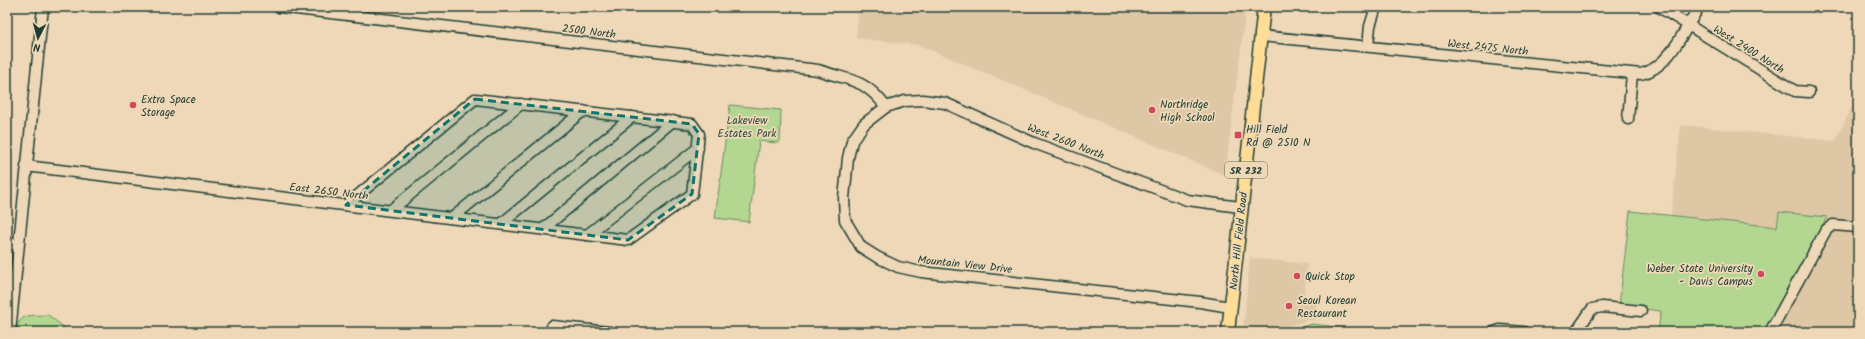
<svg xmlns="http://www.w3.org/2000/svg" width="1865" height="339" viewBox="0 0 1865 339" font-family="Kalam,sans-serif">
<rect width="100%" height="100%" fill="#eed8b7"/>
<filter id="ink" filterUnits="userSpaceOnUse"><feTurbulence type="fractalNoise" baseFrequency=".025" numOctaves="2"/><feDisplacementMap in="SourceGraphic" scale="8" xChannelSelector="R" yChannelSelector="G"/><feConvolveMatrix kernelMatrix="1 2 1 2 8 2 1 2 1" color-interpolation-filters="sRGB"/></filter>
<g filter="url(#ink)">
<g fill="#dec7a5">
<path d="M859 7H1246L1225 175 919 45 856 38Z"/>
<path d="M1852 107H1858V332H1658L1681 125 1835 141Z"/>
<path d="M1250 258 1307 264 1304 296 1317 298 1316 321 1309 320 1281 328 1275 332H1243Z"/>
</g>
<g fill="#b3d791" stroke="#698a62">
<path d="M730 105 781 110 780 141 777 143 759 141 749 222 715 218Z"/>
<path d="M1630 211 1777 227 1779 212 1827 217 1765 332H1658L1661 311 1619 306Z"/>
<path d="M48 315 70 332H15C20 312 30 316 48 315Z"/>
<path d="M1312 324 1378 332H1284Z"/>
</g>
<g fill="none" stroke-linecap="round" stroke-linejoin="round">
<defs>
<g id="minor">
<path d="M279 7 818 70C849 81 863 77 886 107"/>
<path d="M1659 7 1795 91 1809 92"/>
<path d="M1261 36 1641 74C1669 68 1684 30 1699 7"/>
<path d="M1368 46 1370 26 1376 7"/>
<path d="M1628 119 1632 74"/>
<path d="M26 166 628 240 692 194 699 134 692 124 475 99 346 205"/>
<path d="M391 210 521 104"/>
<path d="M452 218 583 111"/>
<path d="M501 224 632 117"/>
<path d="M543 229 673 121"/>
<path d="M587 235 698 148"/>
<path d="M7 243 18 245"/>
<path d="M1230 307 1200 302 921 272 898 267 877 257 861 247 845 220 844 198 846 179 848 158 852 141 864 124 886 107 905 101 923 100 945 103 1034 143 1187 200 1240 207"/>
<path d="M552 326 610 332"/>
<path d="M10 332 43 7"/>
<path d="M1494 332 1500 330 1524 332"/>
<path d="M1576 332 1592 309 1602 307 1641 311"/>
<path d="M1770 332 1826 230 1833 225 1858 227"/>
</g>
<path id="major" d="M1228 332 1264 7"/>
</defs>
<use href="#minor" stroke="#1f3d34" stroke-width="13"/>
<use href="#major" stroke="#1f3d34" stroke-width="15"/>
<use href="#minor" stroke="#eed8b7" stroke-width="10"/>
<use href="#major" stroke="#ffdd96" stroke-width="12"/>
</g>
</g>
<path fill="#0f766e" fill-opacity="0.2" stroke="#0f766e" stroke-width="3" stroke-dasharray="8 5" stroke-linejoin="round" d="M475 99 692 124 699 134 692 194 628 240 346 205Z"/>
<g fill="#d1495b" stroke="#eed8b7" stroke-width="1.5">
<circle cx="133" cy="105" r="4"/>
<circle cx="1152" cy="110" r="4"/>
<rect x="1234" y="131" width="8" height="8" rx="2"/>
<circle cx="1761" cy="274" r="4"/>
<circle cx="1297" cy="276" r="4"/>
<circle cx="1289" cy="306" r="4"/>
</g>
<g text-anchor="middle" stroke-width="3.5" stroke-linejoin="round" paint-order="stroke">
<rect fill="#eed8b7" stroke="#5d6c5b" stroke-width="1" x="1225" y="162" width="42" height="16" rx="3"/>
<g font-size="10" font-weight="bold" fill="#1f3d34">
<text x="1246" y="174">SR 232</text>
</g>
<g font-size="11" fill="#1f3d34" stroke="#eed8b7">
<text transform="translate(589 31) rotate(7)" y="4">2500 North</text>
<text transform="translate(1488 47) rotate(6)" y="4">West 2475 North</text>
<text transform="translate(1749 49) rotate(32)" y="4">West 2400 North</text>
<text transform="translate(1066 141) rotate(21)" y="4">West 2600 North</text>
<text transform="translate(329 191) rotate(7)" y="4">East 2650 North</text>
<text transform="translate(1238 241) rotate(-84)" y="4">North Hill Field Road</text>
<text transform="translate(965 264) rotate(6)" y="4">Mountain View Drive</text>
</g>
<g font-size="11" fill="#1f3d34" stroke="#eed8b7" text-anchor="start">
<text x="141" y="103">Extra Space<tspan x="141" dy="13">Storage</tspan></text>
<text x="1160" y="108">Northridge<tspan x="1160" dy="13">High School</tspan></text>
<text x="1246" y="133">Hill Field<tspan x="1246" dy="13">Rd @ 2510 N</tspan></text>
<text x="1753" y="272" text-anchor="end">Weber State University<tspan x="1753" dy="13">- Davis Campus</tspan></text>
<text x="1305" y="280">Quick Stop</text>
<text x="1297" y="304">Seoul Korean<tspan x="1297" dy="13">Restaurant</tspan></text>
</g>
<g font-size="11" fill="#2e4c3d" stroke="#eed8b7">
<text x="747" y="124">Lakeview<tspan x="747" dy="13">Estates Park</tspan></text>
</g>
</g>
<rect width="1865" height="339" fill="none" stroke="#eed8b7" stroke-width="24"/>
<rect x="12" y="12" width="1841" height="315" fill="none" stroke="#1f3d34" stroke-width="1.5" filter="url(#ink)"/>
<g transform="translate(38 38) rotate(186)" stroke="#eed8b7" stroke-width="3" paint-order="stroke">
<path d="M0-3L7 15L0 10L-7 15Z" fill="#1f3d34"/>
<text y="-6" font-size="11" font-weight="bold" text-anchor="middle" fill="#1f3d34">N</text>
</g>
</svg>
